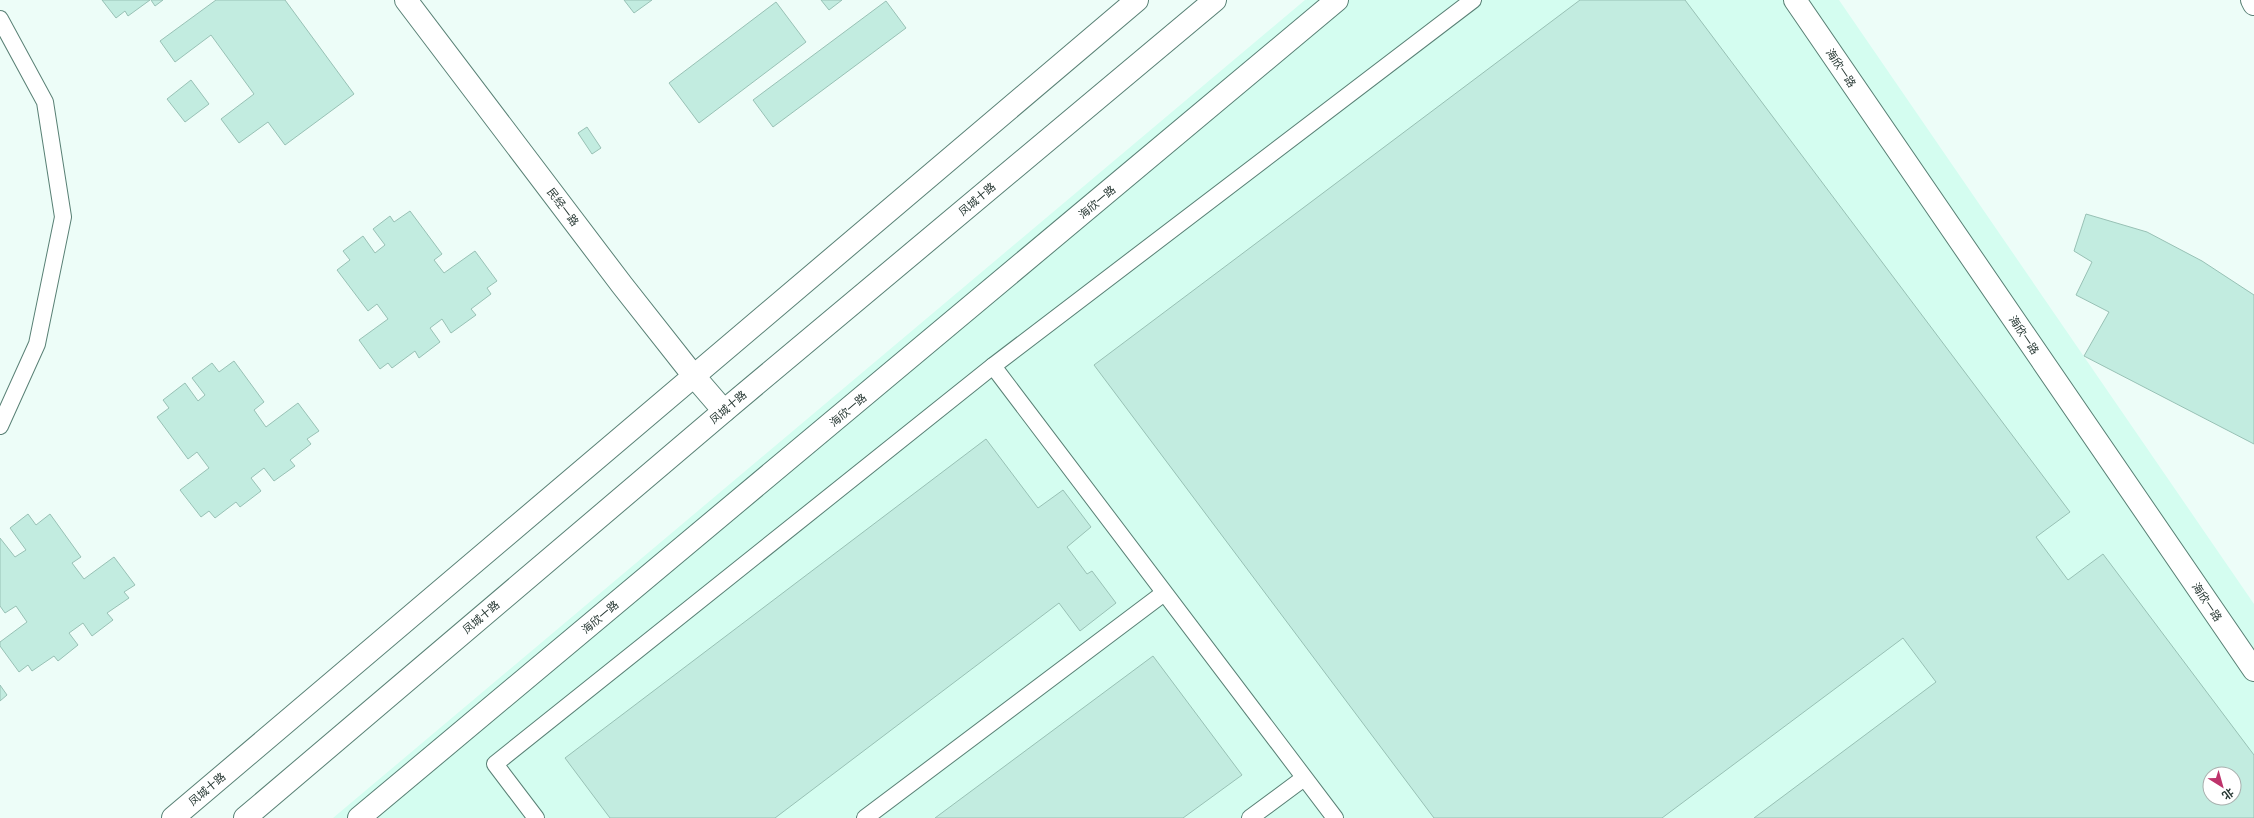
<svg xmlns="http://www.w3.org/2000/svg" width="2254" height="818" viewBox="0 0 2254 818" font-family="'Space Grotesk','Noto Sans SC',sans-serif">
<rect width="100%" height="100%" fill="#edfdf8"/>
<path fill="#d4fdf0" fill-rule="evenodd" d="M1305 0H1839L2254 604V818H333ZM2210 774H2234V798H2210Z"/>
<g fill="#c2ece0" stroke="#98c1b5" fill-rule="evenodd">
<path d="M102 0H150L128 16 125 11 116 18Z"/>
<path d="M151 0H163L155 6Z"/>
<path d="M216 0H285L354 94 285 145 268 122 239 143 221 119 254 94 211 35 175 62 160 41Z"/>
<path d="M624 0H652L634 13Z"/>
<path d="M821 0H842L829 10Z"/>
<path d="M1580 0H1685L2070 512 2036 537 2068 580 2103 554 2254 755V818H1754L1936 682 1903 638 1662 818H1434L1094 365ZM2210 774H2234V798H2210Z"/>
<path d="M886 1 906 28 773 127 753 100Z"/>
<path d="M776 2 806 42 699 123 669 83Z"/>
<path d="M191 80 209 104 185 122 167 99Z"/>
<path d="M587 127 601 148 592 154 578 133Z"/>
<path d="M410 211 442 254 434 260 444 273 475 251 497 281 487 288 491 294 471 309 476 315 451 333 442 319 430 328 440 342 419 358 415 351 392 368 388 363 380 369 359 340 388 319 377 304 368 311 337 270 350 260 343 251 363 236 375 253 385 245 373 229 390 216 394 222Z"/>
<path d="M2086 214 2147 232 2202 261 2254 295V444L2084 356 2109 312 2076 295 2092 262 2074 251Z"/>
<path d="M234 361 264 402 254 410 266 427 298 403 319 431 307 439 311 444 290 460 295 466 274 481 264 468 251 478 261 491 240 507 236 502 215 518 209 511 201 517 180 490 209 468 197 452 188 459 157 417 169 408 163 400 185 383 198 401 205 395 192 378 212 363 219 372Z"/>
<path d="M986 439 1038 508 1063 490 1091 527 1067 547 1087 574 1092 571 1116 603 1080 631 1059 603 775 818H610L565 758Z"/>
<path d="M28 514 36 525 50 514 81 557 72 563 84 579 114 557 135 585 124 592 129 598 107 613 113 620 92 636 83 623 69 633 78 645 58 661 54 656 32 671 28 665 19 672 0 646V642L27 622 16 606 5 613 0 606V538L15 557 26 550 10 528Z"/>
<path d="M1153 656 1242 775 1183 818H935Z"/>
<path d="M0 685 7 695 0 701Z"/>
</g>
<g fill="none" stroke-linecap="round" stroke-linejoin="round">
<defs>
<g id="lane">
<path d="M0 19 45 102 63 217 37 344 0 426"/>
<path d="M536 818 495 764 993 366"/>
<path d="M865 818 1164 593"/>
<path d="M1250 818 1304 778"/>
<path d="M1335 818 993 366 1473 0"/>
</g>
<g id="street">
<path d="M1795 0 2254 670"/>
<path d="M359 818 1337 0"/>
</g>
<g id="secondary">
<path d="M406 0 622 285 693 375 724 411"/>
<path d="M173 818 1137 0"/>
<path d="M245 818 724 411 1215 0"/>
</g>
<path id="highway" d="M2252 0 2254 4"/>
</defs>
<use href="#lane" stroke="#598075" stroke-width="18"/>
<use href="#street" stroke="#598075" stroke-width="24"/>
<use href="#secondary" stroke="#598075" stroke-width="24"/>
<use href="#highway" stroke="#598075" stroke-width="24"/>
<use href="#lane" stroke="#fff" stroke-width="16"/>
<use href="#street" stroke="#fff" stroke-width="22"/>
<use href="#secondary" stroke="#fff" stroke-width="22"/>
<use href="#highway" stroke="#fff" stroke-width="22"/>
</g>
<g text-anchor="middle" stroke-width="3.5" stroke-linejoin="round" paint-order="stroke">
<g font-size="11" fill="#263732" stroke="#fff">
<text transform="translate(1841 68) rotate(56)" y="4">海欣一路</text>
<text transform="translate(977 199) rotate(-40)" y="4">凤城十路</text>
<text transform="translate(1097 202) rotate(-40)" y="4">海欣一路</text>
<text transform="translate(563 207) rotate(53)" y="4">民经一路</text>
<text transform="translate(2024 335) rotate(56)" y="4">海欣一路</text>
<text transform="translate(728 407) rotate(-40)" y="4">凤城十路</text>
<text transform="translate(848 410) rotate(-40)" y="4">海欣一路</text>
<text transform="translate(2207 602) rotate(56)" y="4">海欣一路</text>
<text transform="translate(481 617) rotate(-40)" y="4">凤城十路</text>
<text transform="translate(600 617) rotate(-40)" y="4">海欣一路</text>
<text transform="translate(207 789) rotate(-40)" y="4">凤城十路</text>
</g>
</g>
<g transform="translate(2222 786) rotate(143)"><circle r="19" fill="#ffffff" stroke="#a8afad"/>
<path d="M0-3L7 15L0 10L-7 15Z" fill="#be336b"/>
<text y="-6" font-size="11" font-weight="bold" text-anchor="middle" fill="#263732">北</text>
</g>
</svg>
